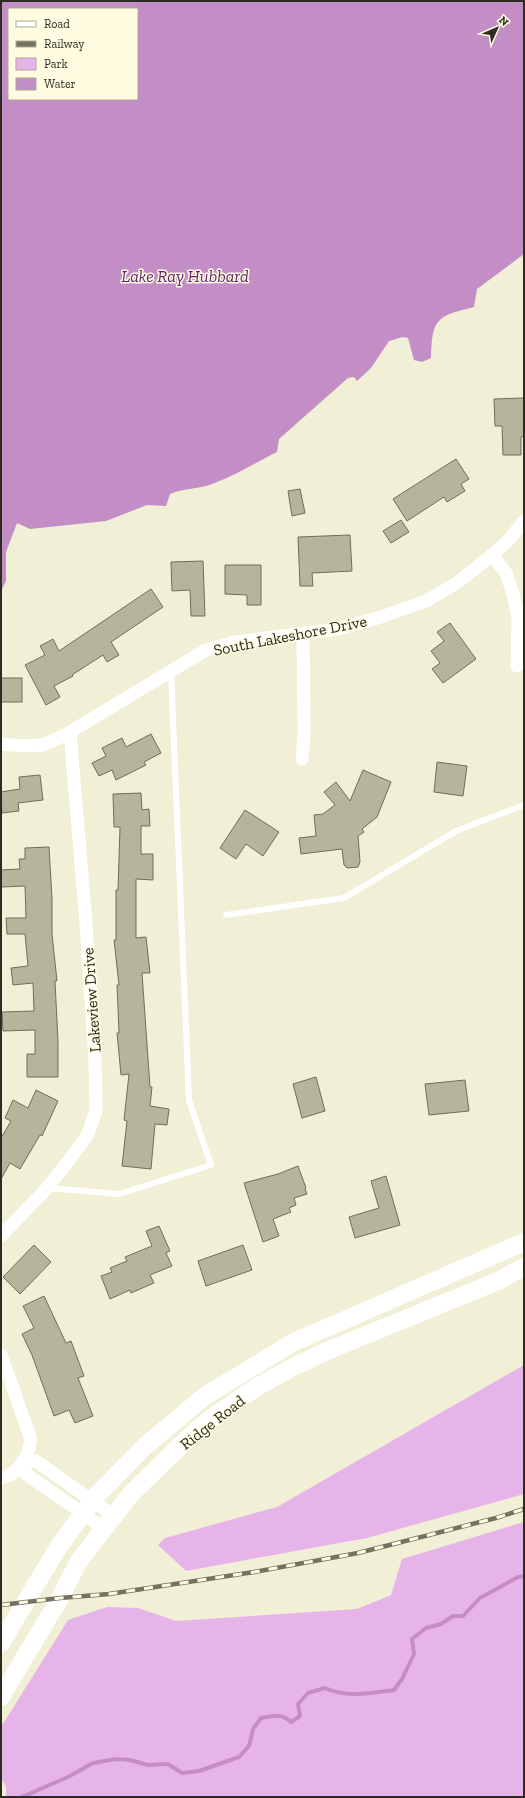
<svg xmlns="http://www.w3.org/2000/svg" width="525" height="1798" viewBox="0 0 525 1798" font-family="'Zilla Slab',serif">
<rect width="100%" height="100%" fill="#f1efd5"/>
<g fill="#e7b4ea">
<path d="M524 1365V1494L367 1538 186 1571 158 1545 165 1538 277 1507Z"/>
<path d="M524 1522V1797H6V1787L1 1778V1727L68 1620 107 1607 138 1608 176 1621 357 1609 391 1595 402 1559Z"/>
</g>
<path fill="#c28ec5" fill-rule="evenodd" d="M1 1H524V254L477 289 474 307C436 316 432 319 431 358L422 362 414 360 408 338 403 337 389 341 371 368 357 381 354 377 348 378 279 439 277 452C255 463 229 479 206 486 194 489 182 489 170 494L166 506 147 505 106 521 30 529 17 523 6 552V581L1 591ZM9 9H137V99H9Z"/>
<g fill="none" stroke-linecap="round" stroke-linejoin="round">
<path stroke="#c28ec5" stroke-width="4" d="M22 1797 68 1777 93 1763 116 1759 130 1760 148 1765 168 1764 182 1773 199 1771 239 1757 249 1746 253 1729 261 1718C273 1716 282 1713 291 1722L300 1716 298 1704 308 1693 325 1688C346 1698 371 1693 394 1690L402 1679 414 1654 412 1639 426 1628 441 1624 453 1616H463L480 1598 518 1577 524 1576"/>
</g>
<g fill="#b7b49c" stroke="#716e58">
<path d="M524 398V436L521 437V455H503L502 426H495L494 399Z"/>
<path d="M456 459 469 479 461 484 465 491 447 502 444 497 407 521 393 499Z"/>
<path d="M300 489 305 513 292 516 288 491Z"/>
<path d="M401 520 409 532 391 543 383 531Z"/>
<path d="M350 535 352 571 312 573 313 586H300L298 537Z"/>
<path d="M203 561 205 616H191L190 590 172 591 171 562Z"/>
<path d="M225 565H261V605H247V595L225 594Z"/>
<path d="M151 589 163 607 111 642 119 655 107 662 103 655 72 675 73 676 54 686 60 697 46 705 25 665 45 655 40 646 53 639 59 651Z"/>
<path d="M450 623 476 659 443 683 432 669 440 663 431 651 444 641 437 632Z"/>
<rect x="1" y="678" width="21" height="24"/>
<path d="M151 734 161 753 144 762 146 765 116 780 112 770 99 776 92 763 106 756 102 748 122 738 126 747Z"/>
<path d="M437 762 467 766 463 796 434 792Z"/>
<path d="M363 770 391 782 377 817 362 829 364 832 358 836 360 862 358 867 347 868 344 865 342 849 301 854 299 838 316 836 314 815 323 814 335 805 324 792 336 782 350 801Z"/>
<path d="M40 775 43 800 18 803 19 811 2 813 1 792 20 789 19 777Z"/>
<path d="M141 793 142 810 149 809 150 826H141V854H153V880L136 879V938L146 937 150 973H142L150 1087H152L150 1106 169 1109 167 1125 155 1124 151 1169 122 1166 127 1121 124 1120 129 1074 121 1075 117 1033H119L117 985H119L114 940H116V890H118L120 827H114L113 794Z"/>
<path d="M245 810 279 832 263 856 246 844 236 859 220 848Z"/>
<path d="M49 847 52 899V934L57 981H55L58 1041V1077H27V1054H35V1030L3 1031 2 1012 34 1011 33 983 13 985 11 968 28 966 25 934H7L6 918H26L25 886 1 887V870L20 869 19 859H25V848Z"/>
<path d="M316 1077 325 1111 302 1118 293 1084Z"/>
<path d="M465 1080 469 1111 429 1115 425 1084Z"/>
<path d="M36 1090 58 1101 42 1136 40 1135 20 1169 10 1163 1 1179V1138L11 1121 5 1118 13 1100 28 1108Z"/>
<path d="M298 1166 306 1188 305 1189 307 1194 294 1198 296 1205 289 1208 291 1212 273 1219 279 1236 263 1242 244 1183 278 1174Z"/>
<path d="M386 1176 400 1225 355 1238 349 1217 379 1208 371 1181Z"/>
<path d="M159 1226 170 1251 166 1253 172 1266 150 1275 154 1283 131 1293 130 1290 110 1299 101 1276 112 1272 110 1268 127 1261 125 1257 152 1246 146 1231Z"/>
<path d="M34 1245 51 1262 20 1294 3 1277Z"/>
<path d="M243 1245 252 1270 206 1286 198 1261Z"/>
<path d="M44 1296 66 1343 71 1341 84 1376 78 1378 93 1416 75 1423 69 1410 54 1416 32 1355 22 1334 34 1328 23 1306Z"/>
</g>
<g fill="none" stroke-linecap="round" stroke-linejoin="round">
<g stroke="#fff" stroke-width="6">
<path d="M226 915 344 898 456 831 524 805"/>
<path d="M48 1188 119 1194 211 1165 189 1100 171 672"/>
</g>
<g stroke="#fff" stroke-width="13">
<path d="M492 555 506 573 513 594 518 617 517 666"/>
<path d="M1 744 23 746 43 745 65 735 206 650 235 642 338 629 381 617 426 601 457 583 492 555 507 542 524 521"/>
<path d="M302 759 304 733 303 634"/>
<path d="M1 1236 47 1188 70 1159 88 1134 96 1110 95 1061 86 923 70 732"/>
<path d="M1 1355 31 1439C29 1455 19 1475 1 1478"/>
<path d="M23 1462 36 1461 114 1516"/>
<path d="M23 1462 26 1474 104 1528"/>
</g>
<g stroke="#fff" stroke-width="18">
<path d="M1 1643 59 1546 97 1495 145 1446 205 1396 294 1342 524 1242"/>
<path d="M1 1697 60 1598 79 1561 130 1495 190 1436 210 1419 257 1387 293 1367 327 1351 498 1281 524 1267"/>
</g>
<defs>
<path id="rail" d="M1 1605 60 1598 109 1594 254 1572 358 1553 496 1518 524 1509"/>
</defs>
<use href="#rail" stroke="#747363" stroke-width="4.5"/>
<use href="#rail" stroke="#fffce2" stroke-width="3" stroke-dasharray="9" stroke-linecap="butt"/>
</g>
<g text-anchor="middle" stroke-width="3" stroke-linejoin="round" paint-order="stroke">
<g font-size="16" fill="#2d2c22" stroke="#fffce2">
<text transform="translate(290 635) rotate(-11)" y="6">South Lakeshore Drive</text>
<text transform="translate(91 1000) rotate(-94)" y="6">Lakeview Drive</text>
<text transform="translate(212 1422) rotate(-38)" y="6">Ridge Road</text>
</g>
<g font-size="17" font-style="italic" fill="#632568" stroke="#fffce2">
<text x="185" y="282">Lake Ray Hubbard</text>
</g>
</g>
<rect width="525" height="1798" fill="none" stroke="#2d2c22" stroke-width="4"/>
<rect x="8" y="8" width="130" height="92" fill="#fffce2" stroke="#aba995"/>
<rect x="16" y="21" width="20" height="6" fill="#ffffff" stroke="#aba995"/>
<text x="44" y="28" font-size="12" fill="#2d2c22">Road</text>
<rect x="16" y="41" width="20" height="6" fill="#747363" stroke="#aba995"/>
<text x="44" y="48" font-size="12" fill="#2d2c22">Railway</text>
<rect x="16" y="58" width="20" height="12" fill="#e7b4ea" stroke="#aba995"/>
<text x="44" y="68" font-size="12" fill="#2d2c22">Park</text>
<rect x="16" y="78" width="20" height="12" fill="#c28ec5" stroke="#aba995"/>
<text x="44" y="88" font-size="12" fill="#2d2c22">Water</text>
<g transform="translate(497 28) rotate(45)" stroke="#fffce2" stroke-width="3" paint-order="stroke">
<path d="M0-3L7 15L0 10L-7 15Z" fill="#2d2c22"/>
<text y="-6" font-size="11" font-weight="bold" text-anchor="middle" fill="#2d2c22">N</text>
</g>
</svg>
